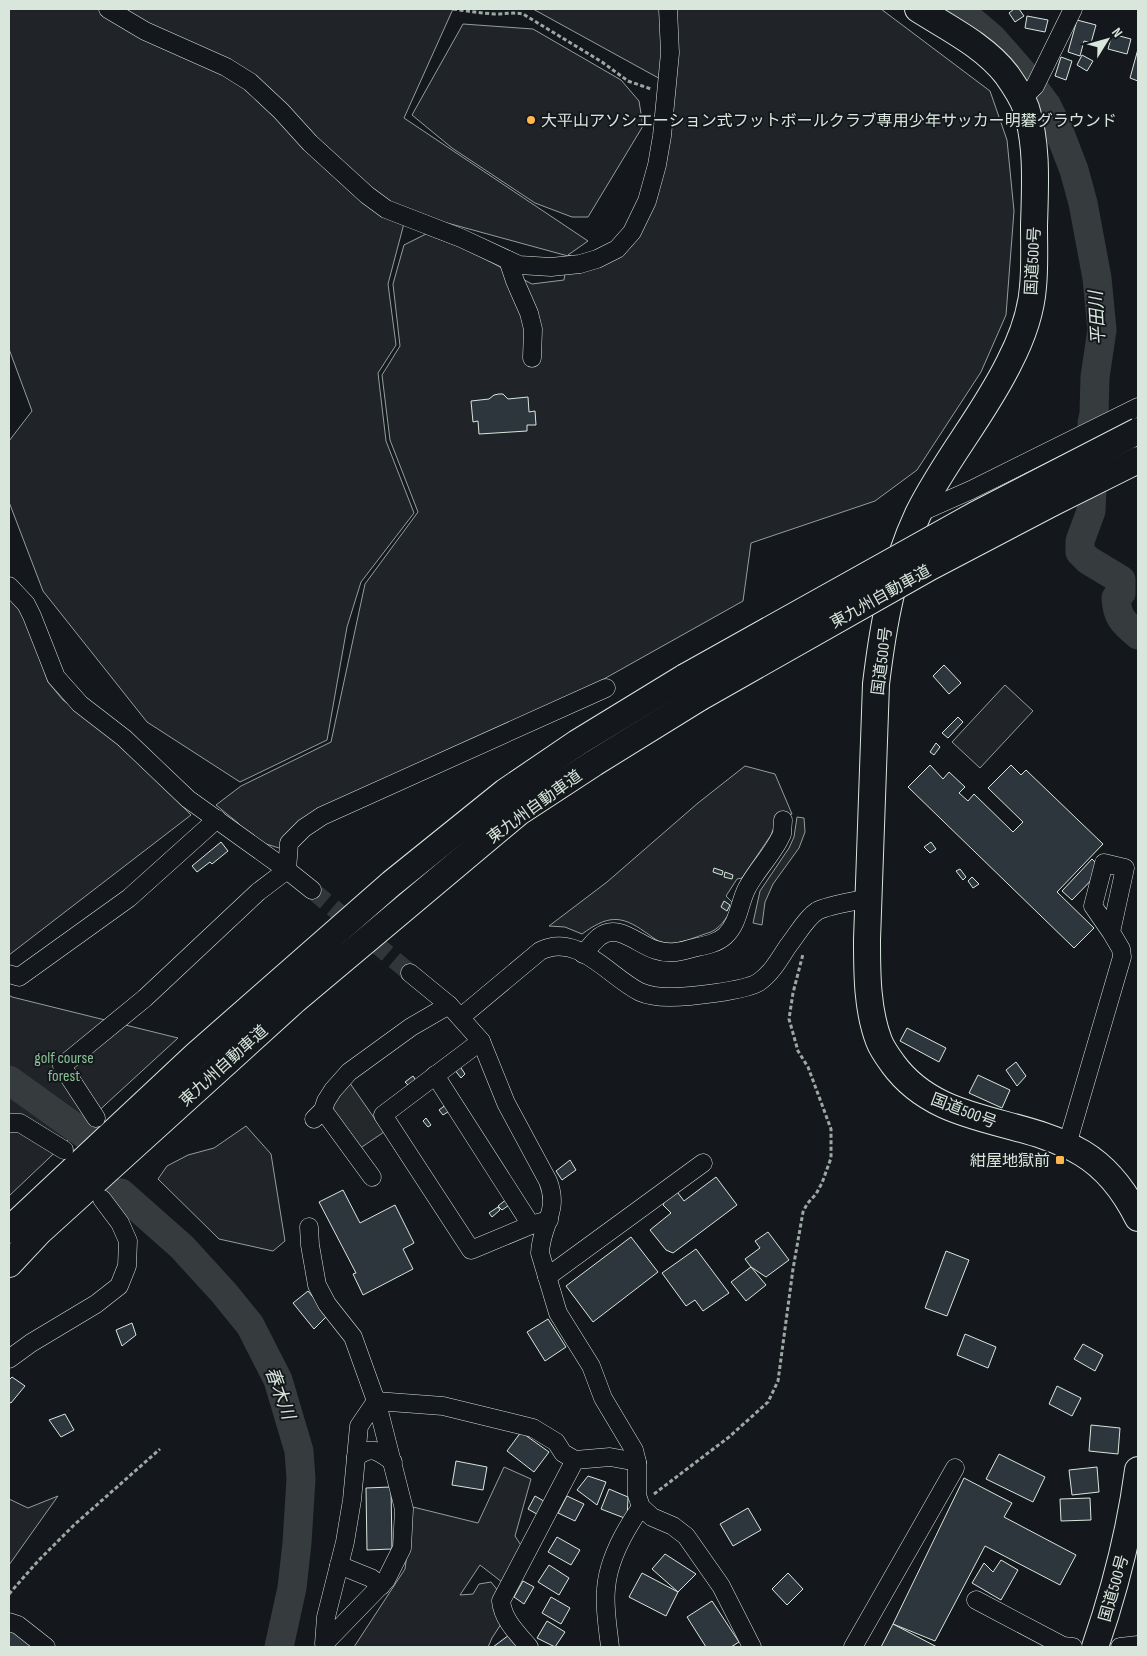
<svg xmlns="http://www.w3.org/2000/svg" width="1147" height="1656" viewBox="0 0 1147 1656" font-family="'Sofia Sans Condensed','Noto Sans JP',sans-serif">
<rect width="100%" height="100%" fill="#14181c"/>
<g fill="#202428" stroke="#939e99">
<path d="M9 9H453L404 118 588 241 568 255 595 266 637 231 673 86 533 9H881L990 91 1007 140 1014 211 1006 315 981 372 917 470 875 501 751 543 743 601 602 680 335 816 309 833 279 848 263 843 250 836 238 823 216 805 241 786 331 742 365 584 418 512 390 440 382 375 400 346 393 284 404 245 426 234 470 251 532 284 564 280 568 256 407 212 388 284 396 345 378 373 386 441 414 513 361 582 347 627 327 740 240 782 147 722 43 591 9 502V441L32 411 9 349Z"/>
<path d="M463 24 533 29 621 80 639 101 643 126 588 217H572L535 203 452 148 412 115Z"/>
<path d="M9 595 22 612 30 629 48 682 63 700 127 749 191 815 9 955Z"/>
<path d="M1005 685 1033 711 980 768 952 742Z"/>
<path d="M745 766 775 774 792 814 778 817 771 835 742 878 737 879 726 896 734 904C728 915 723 926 711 932 697 936 676 947 662 942 656 941 650 935 645 932 620 914 607 916 582 934L565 927 549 926 607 882 698 803Z"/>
<path d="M9 995 12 997 178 1038 106 1104 9 1196Z"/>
<path d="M246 1126 271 1154 285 1241 273 1251 219 1239 158 1179 167 1166 188 1155 214 1148Z"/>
<path d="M504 1467 531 1479 515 1536 526 1553 507 1586 480 1565 460 1595 473 1594 479 1584 491 1582 499 1592 503 1621 492 1638 488 1647H354L405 1569 413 1507 478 1523Z"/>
<path d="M58 1496 9 1565V1499L28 1508Z"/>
</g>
<g fill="#24282b" stroke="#939e99">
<path d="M797 817 804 818 805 832 799 848 773 884 765 902 762 925 753 923 760 891 789 848 794 837Z"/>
<path d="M347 1079 384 1132 359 1149 330 1105Z"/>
</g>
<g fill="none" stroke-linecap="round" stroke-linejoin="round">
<g stroke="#363b3e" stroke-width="29">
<path d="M958 9 992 38 1021 71 1047 106 1059 131 1074 170 1083 203 1097 278 1102 330 1095 377 1094 414 1092 423 1093 468 1091 511 1080 541V552L1088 560 1121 580V593L1116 598C1117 618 1124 623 1138 635"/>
<path d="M9 1080 84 1134"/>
<path d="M121 1193 182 1247 224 1293 250 1325 278 1380 299 1451 301 1479 297 1543 292 1588 279 1647"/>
</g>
</g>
<g fill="#2c363c" stroke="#d8e6dc">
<path d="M1014 9H1019L1024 16 1015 22 1009 13Z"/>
<path d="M1027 16 1048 20 1045 32 1025 28Z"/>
<path d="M1077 20 1096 25 1091 43 1084 41 1080 56 1068 52Z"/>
<path d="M1112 34 1131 39 1127 54 1108 49Z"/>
<path d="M1138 49V81L1130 78Z"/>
<path d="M1082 55 1093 61 1087 71 1077 65Z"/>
<path d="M1061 57 1072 61 1066 80 1055 76Z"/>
<path d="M499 394H503L508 399 528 397 529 412 535 411 536 425H527V431L479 434 478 421 473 422 471 401 489 399 494 395Z"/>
<path d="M944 665 961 683 949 694 933 676Z"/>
<path d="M958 717 963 722 948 738 942 733Z"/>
<path d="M936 743 940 747 934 755 930 752Z"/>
<path d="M930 765 943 779 949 772 965 787 959 793 968 801 974 794 1013 832 1023 822 988 788 1011 765 1021 775 1026 770 1103 844 1057 892 1094 928 1074 948 908 787Z"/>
<path d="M221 842 228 851 212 864 210 862 197 872 192 866Z"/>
<path d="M931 842 936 849 930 853 924 847Z"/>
<path d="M1092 859 1102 869 1072 900 1062 891Z"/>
<path d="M714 868 723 871 722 875 713 872Z"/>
<path d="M960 869 966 877 963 880 956 871Z"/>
<path d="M725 872 733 875 732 879 724 877Z"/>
<path d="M972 877 979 884 973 888 968 881Z"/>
<path d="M724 901 730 905 727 911 721 907Z"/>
<path d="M907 1028 946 1048 939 1062 900 1041Z"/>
<path d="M1016 1062 1026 1076 1017 1086 1006 1070Z"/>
<path d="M459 1065 465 1074 461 1078 454 1069Z"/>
<path d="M978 1075 1010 1090 1002 1108 969 1093Z"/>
<path d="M413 1076 417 1082 410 1087 405 1082Z"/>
<path d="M447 1104 451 1110 443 1115 439 1110Z"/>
<path d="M426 1118 431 1125 428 1127 423 1121Z"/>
<path d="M570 1160 576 1170 562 1180 556 1171Z"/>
<path d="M716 1177 737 1205 673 1253 666 1250 650 1230 671 1213 663 1205 672 1185 684 1201Z"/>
<path d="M343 1190 360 1223 395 1205 414 1243 403 1249 413 1269 363 1295 353 1274 356 1273 319 1202Z"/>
<path d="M508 1198 512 1203 502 1210 498 1206Z"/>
<path d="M498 1207 500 1210 492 1217 489 1213Z"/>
<path d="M768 1232 789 1260 766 1277 751 1267 745 1259 760 1248 755 1241Z"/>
<path d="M631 1237 658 1272 593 1322 566 1286Z"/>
<path d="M696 1249 729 1293 703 1311 695 1300 686 1306 662 1273Z"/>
<path d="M946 1251 969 1260 947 1316 925 1308Z"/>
<path d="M751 1267 766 1285 746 1301 731 1282Z"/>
<path d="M308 1291 328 1315 314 1329 293 1303Z"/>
<path d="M548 1319 566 1347 545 1361 527 1332Z"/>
<path d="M132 1323 136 1335 122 1346 116 1330Z"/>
<path d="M965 1334 996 1347 988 1368 957 1355Z"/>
<path d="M1083 1344 1103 1355 1095 1371 1074 1359Z"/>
<path d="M12 1377 25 1386 11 1403 9 1402V1380Z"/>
<path d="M1057 1386 1081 1398 1072 1416 1049 1404Z"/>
<path d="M65 1414 74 1430 61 1437 49 1420Z"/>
<path d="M1091 1425 1120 1428 1118 1454 1089 1451Z"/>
<path d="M521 1432 549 1452 534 1472 507 1451Z"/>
<path d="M999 1454 1045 1477 1033 1502 986 1479Z"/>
<path d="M456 1461 487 1467 483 1490 452 1485Z"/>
<path d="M1097 1467 1099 1492 1072 1495 1069 1470Z"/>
<path d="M588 1476 606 1482 597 1505 577 1490Z"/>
<path d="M964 1478 1012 1503 1004 1517 1076 1555 1060 1585 985 1546 935 1641 893 1624Z"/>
<path d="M391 1487 392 1549 367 1550 366 1488Z"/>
<path d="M609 1489 628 1497 627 1519 601 1509Z"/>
<path d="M535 1496 549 1504 542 1517 528 1509Z"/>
<path d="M567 1496 584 1504 575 1521 558 1513Z"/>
<path d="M1090 1498 1091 1520 1061 1521 1060 1499Z"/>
<path d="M748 1508 761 1530 733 1546 720 1524Z"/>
<path d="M557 1537 580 1550 571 1565 548 1552Z"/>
<path d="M665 1554 696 1574 678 1592 652 1569Z"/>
<path d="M1001 1560 1018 1570 1001 1600 972 1583 984 1563 993 1572Z"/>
<path d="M549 1565 569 1578 559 1595 538 1582Z"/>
<path d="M642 1573 678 1592 666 1616 629 1597Z"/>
<path d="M788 1573 803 1589 787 1605 772 1589Z"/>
<path d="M523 1581 534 1587 524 1604 514 1597Z"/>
<path d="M551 1597 570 1608 561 1624 542 1613Z"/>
<path d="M712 1601 739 1642 731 1647H706L687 1617Z"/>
<path d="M547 1621 565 1632 555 1647 537 1638Z"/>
<path d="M893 1624 937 1647H881Z"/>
<path d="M9 1626 36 1647H9Z"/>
<path d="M509 1635 518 1647H493Z"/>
</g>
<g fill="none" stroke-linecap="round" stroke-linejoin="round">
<path stroke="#313739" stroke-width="18" stroke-dasharray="18 9" stroke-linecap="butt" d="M312 890 410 973"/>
<defs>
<g id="minor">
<path d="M108 9 145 31 226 67 250 82 281 111 310 143 367 195 386 209 461 238 519 265 551 267 580 264 597 259 617 249 632 232 647 201 657 165 662 136 670 53 668 9"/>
<path d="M1022 99 1035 86 1073 9"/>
<path d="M508 260 515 281 529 313 533 329 532 358"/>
<path d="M919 513 971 490 1138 407"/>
<path d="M9 586 26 604 32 616 56 677 80 704 124 738 188 799 287 870 312 890"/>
<path d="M583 954C589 948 593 942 599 937 618 922 638 945 656 950 670 955 683 951 697 947 707 945 717 943 725 936 739 923 739 903 747 888 756 871 770 857 779 840L782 834 783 820"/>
<path d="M410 973 449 1005 481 1041 506 1103 548 1181C560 1212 541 1224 540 1253L558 1313 591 1366 603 1398 634 1450 637 1462V1495L641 1507 652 1517 673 1526 686 1536 721 1586 752 1647"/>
<path d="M9 974 19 977 129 898 217 819"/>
<path d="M461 1017 540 951C578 932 608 976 640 992 649 996 659 997 670 997 688 997 746 991 759 982 772 973 780 958 788 946 797 935 805 919 817 911 828 905 856 901 869 898"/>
<path d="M481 1041 383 1115 471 1250 531 1225 549 1220"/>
<path d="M435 1075 531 1225"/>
<path d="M323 1110 372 1177"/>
<path d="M96 1118 62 1066 145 998 258 892 287 870 289 843 304 828 322 816 606 688"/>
<path d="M314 1119 323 1110 326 1101 333 1090 349 1072 411 1027 449 1005"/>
<path d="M9 1123H20L64 1150"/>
<path d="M1067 1145 1122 957 1121 949 1111 932 1125 868 1104 863 1093 906 1111 932"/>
<path d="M309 1227 310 1245 317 1285 327 1304 353 1337 376 1401 379 1411 404 1509 402 1548 386 1580 324 1644 326 1617 345 1542 352 1500 359 1426 376 1401"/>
<path d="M547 1277 703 1163"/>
<path d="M9 1359 31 1343 96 1304 119 1286 127 1266 128 1241 120 1223 102 1199"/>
<path d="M376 1401 443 1406 533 1428 556 1442 563 1453 575 1460"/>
<path d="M356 1457C372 1445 378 1451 393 1462"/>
<path d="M339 1565 371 1578 381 1586"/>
<path d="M976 1600 1063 1646 1073 1647"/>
<path d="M9 1622 18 1625 46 1647"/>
<path d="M529 1647C517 1633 503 1620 501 1601L575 1460 610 1457 637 1462"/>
<path d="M610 1647C608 1628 604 1608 606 1589 608 1560 625 1530 641 1507"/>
<path d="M853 1647 955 1468"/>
<path d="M1120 1647 1138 1645"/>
</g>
<g id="highway">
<path d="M918 9C948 28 985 46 1007 75 1014 85 1022 97 1026 108 1038 146 1035 187 1034 226 1034 246 1035 267 1033 287 1031 313 1021 340 1009 363 983 416 944 461 918 514 893 567 883 626 876 684L867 940C867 973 867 1010 879 1041 882 1049 888 1057 893 1064 939 1127 1020 1116 1082 1153 1107 1168 1125 1192 1138 1218"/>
<path d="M9 1230 196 1055 392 883 505 792 577 743 685 677"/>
<path d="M9 1264 39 1232 295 1000 519 812 594 763 699 698"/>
<path d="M1095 1647C1115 1589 1130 1531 1138 1470"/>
</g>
</defs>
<use href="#minor" stroke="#d8e6dc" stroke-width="19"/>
<use href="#highway" stroke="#d8e6dc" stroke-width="28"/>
<g stroke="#9da8a2" stroke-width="3" stroke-dasharray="4 2.5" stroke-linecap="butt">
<path d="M453 9C467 11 480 13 494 14 504 14 513 12 523 14L602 62 628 81 651 89"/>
<path d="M654 1494 729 1437 768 1402 778 1381 793 1269 803 1212 807 1204 816 1194 822 1183 831 1158V1129L808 1067 798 1051 789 1019 793 993 803 954"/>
<path d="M9 1594 38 1561 74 1525 160 1449"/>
</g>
<use href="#minor" stroke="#14181c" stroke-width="18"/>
<use href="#highway" stroke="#14181c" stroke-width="26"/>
<defs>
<g id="highway-bridge">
<path d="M685 677 975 515 1138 431"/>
<path d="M699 698 930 567 1052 503 1138 460"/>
</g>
</defs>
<use href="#highway-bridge" stroke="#d8e6dc" stroke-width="28" stroke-linecap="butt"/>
<use href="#highway-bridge" stroke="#14181c" stroke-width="26"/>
</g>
<g fill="#ffb74d" stroke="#14181c" stroke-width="2">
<circle cx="531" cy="120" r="5"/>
<rect x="1055" y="1155" width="10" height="10" rx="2.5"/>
</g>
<g text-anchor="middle" stroke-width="4" stroke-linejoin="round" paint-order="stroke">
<g font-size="16" fill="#d8e6dc" stroke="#14181c" text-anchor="start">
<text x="541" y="126">大平山アソシエーション式フットボールクラブ専用少年サッカー明礬グラウンド</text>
<text x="1050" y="1166" text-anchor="end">紺屋地獄前</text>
</g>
<g font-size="16" fill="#d8e6dc" stroke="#14181c">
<text transform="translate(1032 261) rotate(-87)" y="6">国道500号</text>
<text transform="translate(880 596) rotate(-29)" y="6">東九州自動車道</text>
<text transform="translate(881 661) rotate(-83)" y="6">国道500号</text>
<text transform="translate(534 806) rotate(-36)" y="6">東九州自動車道</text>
<text transform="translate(223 1065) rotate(-42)" y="6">東九州自動車道</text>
<text transform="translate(964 1110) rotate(21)" y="6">国道500号</text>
<text transform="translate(1113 1588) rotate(-74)" y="6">国道500号</text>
</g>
<g font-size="16" fill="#8ac095" stroke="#14181c">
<text x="64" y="1063">golf course<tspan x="64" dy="18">forest</tspan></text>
</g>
<g font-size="18" font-style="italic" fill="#d8e6dc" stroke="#14181c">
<text transform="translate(1097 318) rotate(-93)" y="6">平田川</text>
<text transform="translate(280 1393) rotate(70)" y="6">春木川</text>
</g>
</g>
<rect width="1147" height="1656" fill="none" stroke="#d8e6dc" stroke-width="20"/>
<g transform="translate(1107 40) rotate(53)" stroke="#14181c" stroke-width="4" paint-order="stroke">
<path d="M0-4L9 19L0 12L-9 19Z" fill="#d8e6dc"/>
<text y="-8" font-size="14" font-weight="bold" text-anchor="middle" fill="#d8e6dc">N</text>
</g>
</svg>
